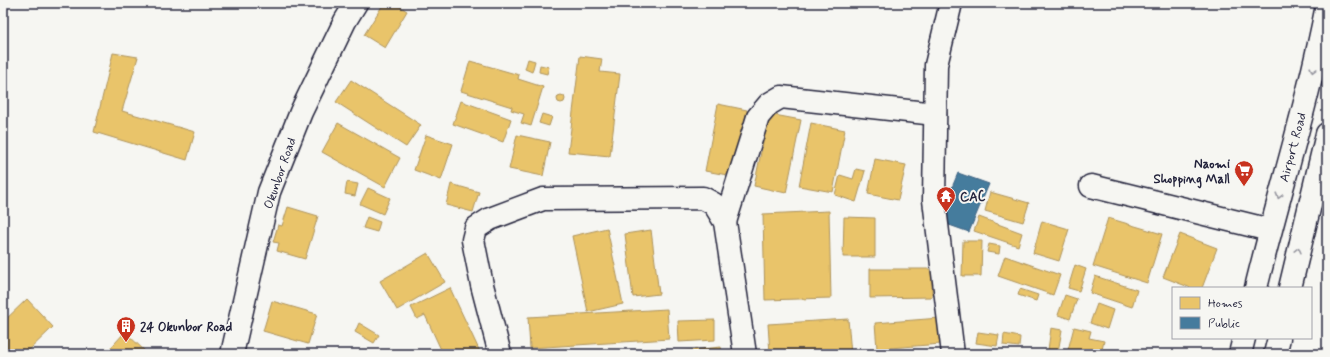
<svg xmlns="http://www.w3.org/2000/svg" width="1330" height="357" viewBox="0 0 1330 357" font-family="Mynerve,sans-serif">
<rect width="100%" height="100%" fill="#f6f6f2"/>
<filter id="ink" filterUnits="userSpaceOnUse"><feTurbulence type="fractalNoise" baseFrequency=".025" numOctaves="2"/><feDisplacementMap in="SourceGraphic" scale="8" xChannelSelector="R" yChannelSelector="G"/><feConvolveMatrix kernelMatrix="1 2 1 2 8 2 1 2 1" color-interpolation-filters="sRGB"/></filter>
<g filter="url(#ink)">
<g fill="#e9c46a" stroke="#ad935c">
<path d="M384 3H394L407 11 385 48 364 35Z"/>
<path d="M113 53 138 57 122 111 195 132 187 160 94 132Z"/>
<path d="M580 56 602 59 600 72 620 74 610 156 568 152Z"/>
<path d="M528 59 535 61 532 72 525 69Z"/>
<path d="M470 61 519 75 518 79 543 87 531 126 521 123 524 114 511 110 512 107 461 91Z"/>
<path d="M540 65 549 67 547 74 539 72Z"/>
<path d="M351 80 421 125 406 147 336 102Z"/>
<circle cx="561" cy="99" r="4"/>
<path d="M461 101 511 119 503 142 453 124Z"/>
<path d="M718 104 747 110 733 176 705 171Z"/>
<path d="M542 114 552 117 549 126 539 123Z"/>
<path d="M769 114 801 120 786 193 754 186Z"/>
<path d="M338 123 400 158 385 187 322 152Z"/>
<path d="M811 123 845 130 833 192 799 186Z"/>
<path d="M426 135 453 144 441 180 414 170Z"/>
<path d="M517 135 550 142 543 176 509 169Z"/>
<path d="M875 159 906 165 898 200 868 194Z"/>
<path d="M856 169 865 171 856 202 835 195 840 175 853 179Z"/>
<path d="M347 182 358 184 355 196 345 194Z"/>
<path d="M451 184 479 192 473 212 446 205Z"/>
<path d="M368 188 390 198 383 214 360 204Z"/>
<path d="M990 192 1029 203 1023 222 985 211Z"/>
<path d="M288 207 318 216 305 259 277 251 279 243 273 242 278 225 282 226Z"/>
<path d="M829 211 831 298 765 300 763 214Z"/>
<path d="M367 217 380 222 377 232 363 228Z"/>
<path d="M844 217 875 218V257H843Z"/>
<path d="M979 217 1022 233 1018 246 974 231Z"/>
<path d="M1108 218 1162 234 1147 283 1093 266Z"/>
<path d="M1042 221 1069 229 1059 261 1033 253Z"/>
<path d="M607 228 623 304 588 312 572 236Z"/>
<path d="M651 230 659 294 633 297 625 234Z"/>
<path d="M1180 234 1217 248 1202 288H1191L1163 277Z"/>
<path d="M963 241H982L981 276H962Z"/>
<path d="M989 244 1000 246 999 254 987 252Z"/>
<path d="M428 253 445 282 397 310 380 281Z"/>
<path d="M1005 256 1060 275 1053 295 998 276Z"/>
<path d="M1075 265 1086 269 1079 291 1068 288Z"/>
<path d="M870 269H932V297L870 298Z"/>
<path d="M1095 276 1137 290 1132 307 1090 293Z"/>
<path d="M450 288 481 354H443L425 315 417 319 411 307Z"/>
<path d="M1020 289 1038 295 1036 301 1018 295Z"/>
<path d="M1065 295 1077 299 1070 319 1058 315Z"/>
<path d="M27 299 53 327 25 354H3V322Z"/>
<path d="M272 301 317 314 308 344 263 331Z"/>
<path d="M1097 304 1113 310 1107 329 1090 323Z"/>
<path d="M667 309 669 339 530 348 528 317Z"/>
<path d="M940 318 941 344 877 349 875 323Z"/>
<path d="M848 319 851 354H770L768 324Z"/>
<path d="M715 320V340L679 342 678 321Z"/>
<path d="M359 323 379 335 374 343 355 332Z"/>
<path d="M1074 327 1091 331 1089 338 1104 341 1101 354H1086L1068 350Z"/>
<path d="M1051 328 1062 330 1058 352 1048 350Z"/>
<path d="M125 332 148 354H105Z"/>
<path d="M978 332 999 335 997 346 976 343Z"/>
<path d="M1004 334 1020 337 1019 347 1003 345Z"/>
<path d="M721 347 722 354H657Z"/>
<path d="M993 351 1014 354H992Z"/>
</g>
<path fill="#457b9d" stroke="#3a6080" d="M958 173 989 184 969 232 938 221Z"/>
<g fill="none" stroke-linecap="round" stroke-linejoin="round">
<defs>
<g id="minor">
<path d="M951 3 936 65 934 200 953 354"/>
<path d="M1091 186 1270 230"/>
<path d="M725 222 758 117 769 104 781 97 935 114"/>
<path d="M232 354 269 192 301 112 345 21 356 3"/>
<path d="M500 354 482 285 473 240 476 228 490 219 543 199 703 198 714 204 725 222 745 354"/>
</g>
<g id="secondary">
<path d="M1256 288C1279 193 1309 100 1327 5"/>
<path d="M1290 288 1327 134"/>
<path d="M1240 354 1244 338"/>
<path d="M1275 354 1279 338"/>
</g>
</defs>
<use href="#minor" stroke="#22223b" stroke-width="25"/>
<use href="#secondary" stroke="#22223b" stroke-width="25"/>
<use href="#minor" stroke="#f6f6f2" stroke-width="22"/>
<use href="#secondary" stroke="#f6f6f2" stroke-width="22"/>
</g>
<defs><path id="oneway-chevron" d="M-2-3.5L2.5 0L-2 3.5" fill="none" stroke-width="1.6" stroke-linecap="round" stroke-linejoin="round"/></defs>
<g stroke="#9797a0">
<use href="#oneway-chevron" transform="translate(1313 70) rotate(105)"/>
<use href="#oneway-chevron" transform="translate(1279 196) rotate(105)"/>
<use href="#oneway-chevron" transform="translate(1298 250) rotate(-76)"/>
</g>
</g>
<defs>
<symbol id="supermarket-pin" viewBox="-11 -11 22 30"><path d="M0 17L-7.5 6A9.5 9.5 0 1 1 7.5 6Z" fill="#c8321e" stroke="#f6f6f2"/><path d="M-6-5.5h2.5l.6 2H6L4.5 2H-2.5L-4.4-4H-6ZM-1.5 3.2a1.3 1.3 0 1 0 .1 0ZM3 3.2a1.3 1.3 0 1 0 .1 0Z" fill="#fff"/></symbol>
<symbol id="temple-pin" viewBox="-11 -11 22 30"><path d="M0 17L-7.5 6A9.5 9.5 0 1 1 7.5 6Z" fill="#c8321e" stroke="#f6f6f2"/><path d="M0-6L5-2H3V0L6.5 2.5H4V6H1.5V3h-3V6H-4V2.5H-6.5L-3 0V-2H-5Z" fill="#fff"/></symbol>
<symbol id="building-pin" viewBox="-11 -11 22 30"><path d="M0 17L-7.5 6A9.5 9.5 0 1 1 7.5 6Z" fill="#c8321e" stroke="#f6f6f2"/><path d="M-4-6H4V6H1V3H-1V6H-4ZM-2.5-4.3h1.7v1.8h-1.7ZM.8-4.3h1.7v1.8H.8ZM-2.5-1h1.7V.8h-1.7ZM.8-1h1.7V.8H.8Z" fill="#fff"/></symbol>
</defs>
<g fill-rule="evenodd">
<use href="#supermarket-pin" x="1233" y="159" width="22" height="30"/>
<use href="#temple-pin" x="935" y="185" width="22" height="30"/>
<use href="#building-pin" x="115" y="315" width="22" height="30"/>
</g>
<g text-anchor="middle" stroke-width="4" stroke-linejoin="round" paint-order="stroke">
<g font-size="13" fill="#22223b" stroke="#f6f6f2">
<text transform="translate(1292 147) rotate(-75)" y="5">Airport Road</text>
<text transform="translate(279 173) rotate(-71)" y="5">Okunbor Road</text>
</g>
<g font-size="13" font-weight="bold" fill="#22223b" stroke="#f6f6f2" text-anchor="start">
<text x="1230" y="168" text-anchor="end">Naomi<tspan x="1230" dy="15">Shopping Mall</tspan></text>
<text x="960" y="201">CAC</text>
<text x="140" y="331">24 Okunbor Road</text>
</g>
</g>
<rect width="1330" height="357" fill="none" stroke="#f6f6f2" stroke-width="16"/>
<rect x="8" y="8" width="1314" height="341" fill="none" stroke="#22223b" stroke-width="1.5" filter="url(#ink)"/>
<rect x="1172" y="287" width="140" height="52" fill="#f6f6f2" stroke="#a1a1a9"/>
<rect x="1180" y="297" width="20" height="12" fill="#e9c46a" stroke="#a1a1a9"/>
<text x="1208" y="307" font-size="12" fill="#22223b">Homes</text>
<rect x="1180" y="317" width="20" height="12" fill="#457b9d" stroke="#a1a1a9"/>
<text x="1208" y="327" font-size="12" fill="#22223b">Public</text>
</svg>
